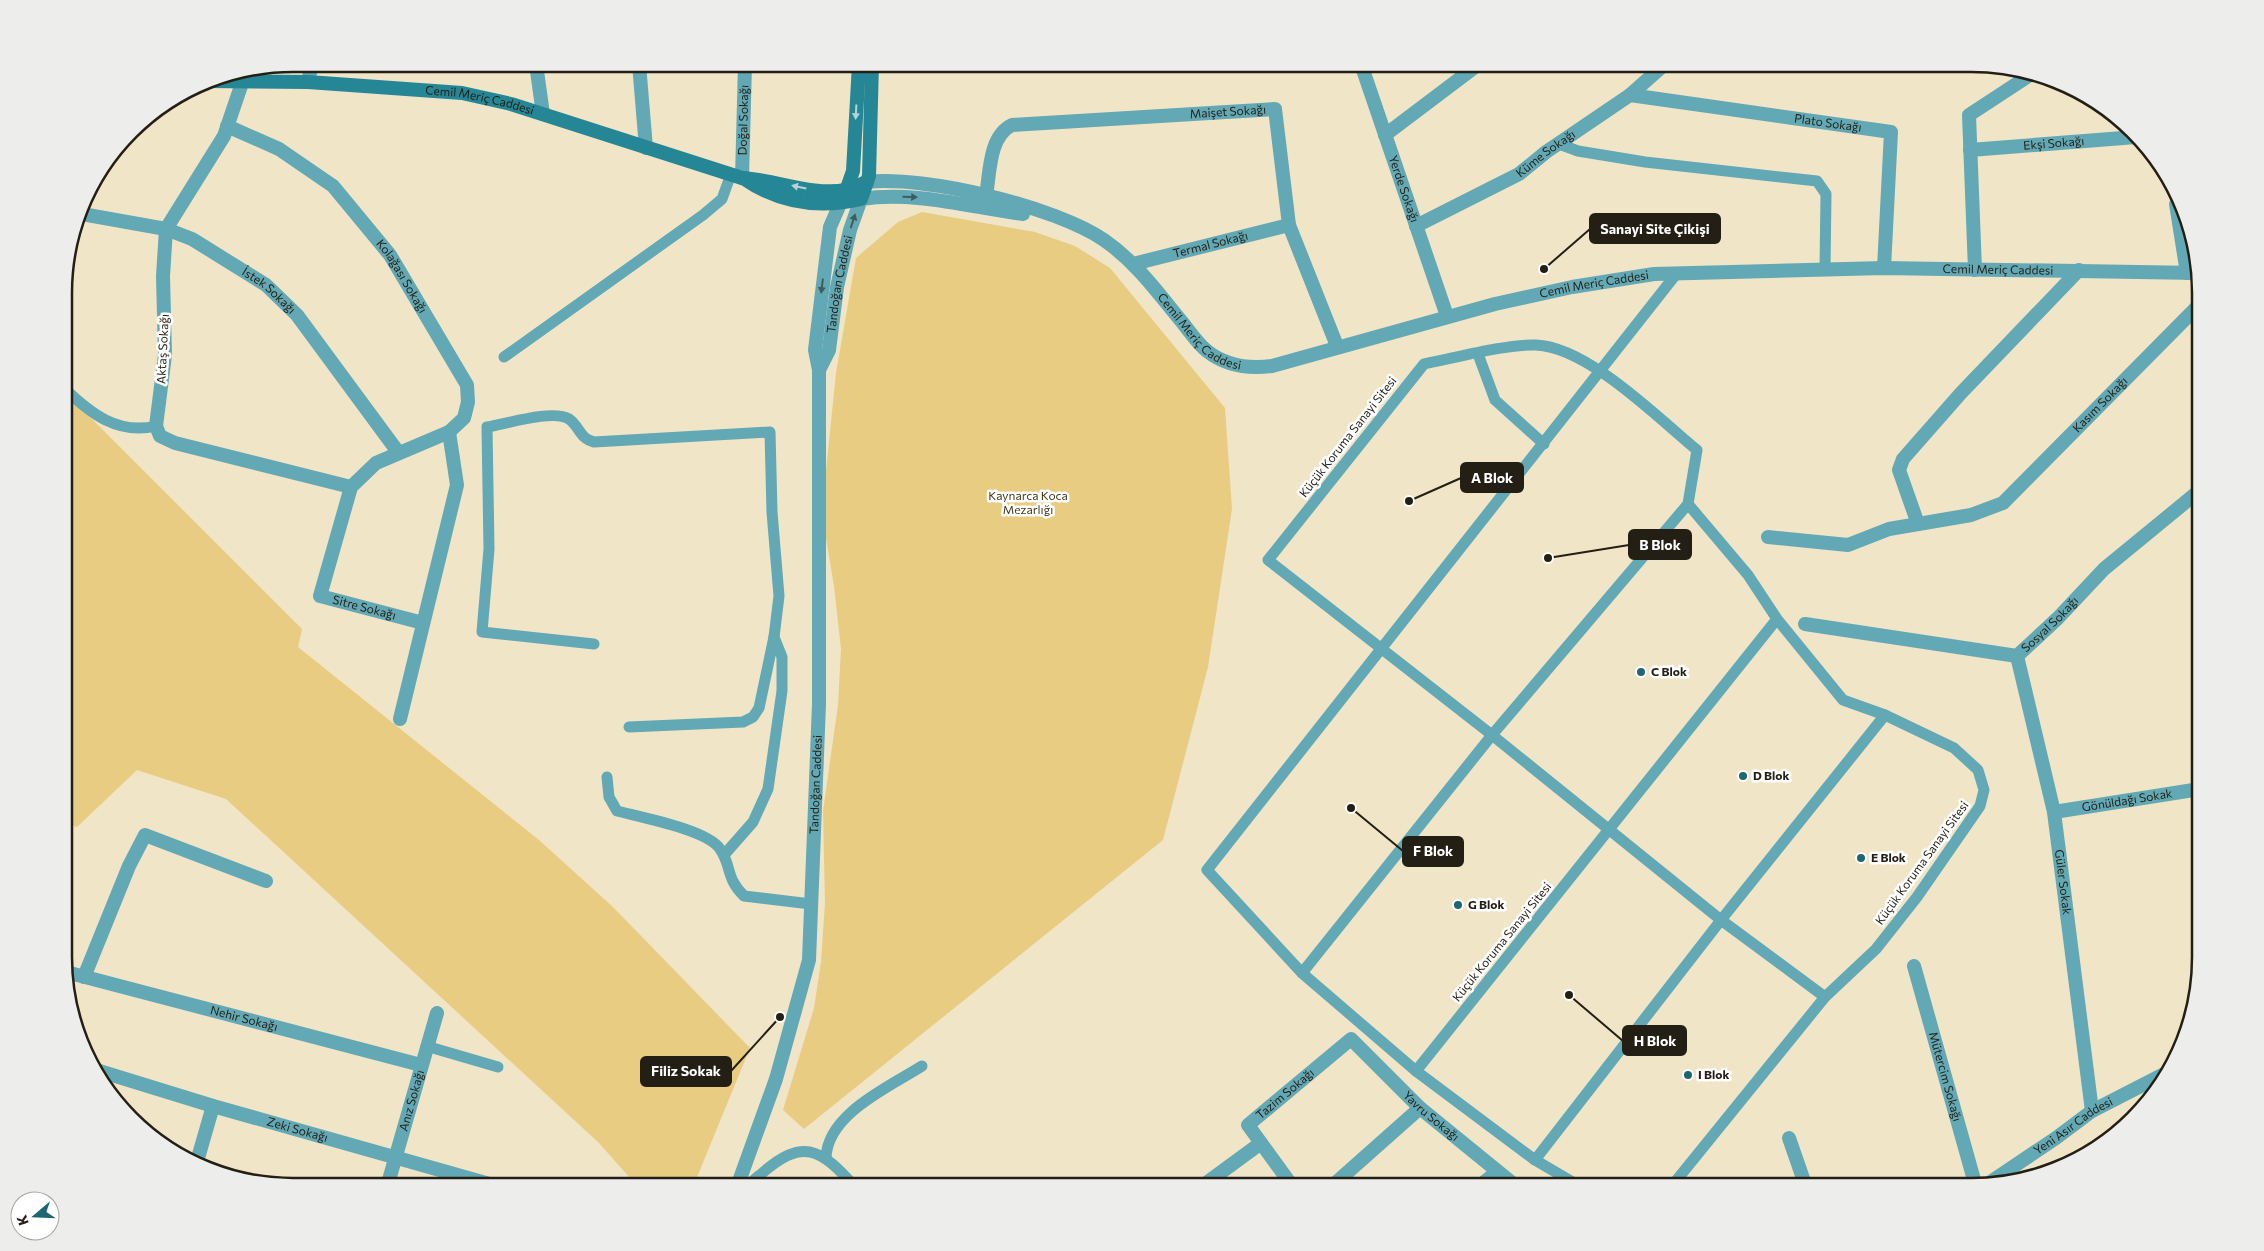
<svg xmlns="http://www.w3.org/2000/svg" width="2264" height="1251" viewBox="0 0 2264 1251" font-family="Commissioner,sans-serif">
<rect width="100%" height="100%" fill="#f0e5c7"/>
<g fill="#e8cc81">
<path d="M922 212 1035 232 1075 246 1110 268 1225 408 1232 509 1208 667 1163 840 804 1129 783 1110 814 1008 821 962 825 903 823 811 838 705 841 649 834 586 825 532 826 471 836 373 856 258 898 222Z"/>
<path d="M65 392 302 629 298 647 539 840 613 907 750 1048 693 1187H638L599 1143 226 799 137 770 77 827 67 824 65 827Z"/>
</g>
<g fill="none" stroke-linecap="round" stroke-linejoin="round">
<g stroke="#62a8b5" stroke-width="11">
<path d="M1559 144 1578 151 1645 162 1817 181 1826 194 1825 269"/>
<path d="M1478 354 1495 400 1544 444"/>
<path d="M504 357 703 215 722 199 731 174"/>
<path d="M64 388C91 414 118 435 156 426"/>
<path d="M594 644 482 632 489 549 487 427C506 424 553 409 569 419 580 427 580 439 594 442L770 432 772 512 779 596 774 637 759 708 753 717 743 722 629 727"/>
<path d="M607 777 609 797 617 811C640 817 708 830 720 849 732 866 725 877 744 896L811 904"/>
<path d="M724 855 753 822 768 789 782 691V657L774 637"/>
<path d="M1302 973 1492 735 1688 504"/>
<path d="M426 1046 498 1067"/>
<path d="M1416 1071 1777 619"/>
<path d="M826 1158C827 1114 889 1087 922 1066"/>
<path d="M1535 1160 1721 920 1885 715"/>
<path d="M737 1187C747 1187 752 1181 760 1175 803 1137 820 1148 855 1187"/>
<path d="M1581 1187 1535 1160 1416 1071 1302 973 1207 870 1677 273"/>
<path d="M1671 1187 1825 997 1876 949 1917 897 1980 806 1984 790 1978 770 1954 748 1885 715 1843 700 1777 619 1748 575 1688 504 1697 450C1658 418 1588 347 1536 345 1506 344 1455 358 1424 364L1268 560 1492 735 1721 920 1825 997"/>
</g>
<g stroke="#62a8b5" stroke-width="14">
<path d="M536 64 543 114"/>
<path d="M639 64 646 148"/>
<path id="s1" d="M1361 64 1447 316"/>
<path d="M308 82 312 64"/>
<path d="M242 83 224 136 166 229 163 276 165 355 156 426 160 436 175 443 351 487"/>
<path id="s2" d="M1630 95 1891 132 1884 268"/>
<path id="s3" d="M227 126 279 149 333 186 390 255 467 385 468 402 464 418 449 432 376 463 351 487 320 596 423 623"/>
<path d="M1385 135 1479 64"/>
<path id="s4" d="M1970 150 2136 137"/>
<path id="s5" d="M742 178 745 64"/>
<path id="s6" d="M986 196C990 172 989 136 1012 125L1275 109 1289 225 1337 346"/>
<path d="M2176 204 2187 273"/>
<path id="s7" d="M82 214 166 229 192 239 266 285 297 315 398 452"/>
<path id="s8" d="M1416 226 1519 174 1546 152 1630 95 1665 64"/>
<path id="s9" d="M1133 264 1289 225"/>
<path d="M1975 270 1969 115 2027 77"/>
<path d="M1918 524 1899 470 1903 459 1961 393 2079 270"/>
<path id="s10" d="M1768 537 1848 545 1889 529 1971 515 2003 503 2198 306"/>
<path id="s11" d="M1805 624 2017 656 2058 618 2104 569 2199 491"/>
<path d="M2199 627V650"/>
<path id="s12" d="M2017 656 2054 812 2092 1111"/>
<path d="M400 719 457 485 449 432"/>
<path id="s13" d="M2054 812 2200 789"/>
<path id="s14" d="M1914 966 1976 1187"/>
<path id="s15" d="M66 972 421 1065"/>
<path d="M84 977 129 866 145 835 266 881"/>
<path id="s16" d="M96 1070 213 1106 500 1187"/>
<path d="M1789 1138 1806 1187"/>
<path d="M1261 1143 1293 1187"/>
<path d="M196 1165 213 1106"/>
<path id="s17" d="M387 1187 437 1013"/>
<path id="s18" d="M1201 1187 1261 1143 1248 1125 1351 1039 1420 1108 1517 1187"/>
<path d="M1331 1187 1420 1108"/>
<path d="M1478 1187 1497 1172"/>
</g>
<g stroke="#62a8b5" stroke-width="14">
<path id="s19" d="M867 182C925 175 1056 207 1104 240 1136 262 1158 293 1182 322 1190 332 1198 344 1207 351 1226 366 1249 369 1272 366L1495 304 1572 287 1654 274 1884 268 2198 273"/>
<path id="s20" d="M819 370 829 350 837 287 850 230 861 199C915 191 970 207 1023 214"/>
<path id="s21" d="M737 1187 776 1079 809 960 819 704V370L815 350 830 227 840 204"/>
<path id="s22" d="M1983 1187 2056 1138 2092 1111 2168 1072"/>
</g>
<g stroke="#258696" stroke-width="14">
<path id="s23" d="M206 81 308 82 462 93 511 104 742 178C776 180 812 196 846 190 853 189 860 184 867 182"/>
<path d="M743 178C779 203 818 209 861 199L869 176 872 64"/>
<path d="M845 194 853 171 859 64"/>
</g>
</g>
<defs><path id="oneway-solid" d="M-6-.8H1V-3.2L6.5 0L1 3.2V.8H-6Z" transform="scale(1.25)"/></defs>
<g fill="#b3d5da">
<use href="#oneway-solid" transform="translate(856 112) rotate(93)"/>
<use href="#oneway-solid" transform="translate(799 187) rotate(-168)"/>
</g>
<g fill="#3f5d5c">
<use href="#oneway-solid" transform="translate(910 197) rotate(2)"/>
<use href="#oneway-solid" transform="translate(853 221) rotate(-72)"/>
<use href="#oneway-solid" transform="translate(822 286) rotate(97)"/>
</g>
<g fill="#1d6773" stroke="#fff" stroke-width="2">
<circle cx="1641" cy="672" r="5"/>
<circle cx="1743" cy="776" r="5"/>
<circle cx="1861" cy="858" r="5"/>
<circle cx="1458" cy="905" r="5"/>
<circle cx="1688" cy="1075" r="5"/>
</g>
<g text-anchor="middle" stroke-width="5" stroke-linejoin="round" paint-order="stroke">
<g font-size="12" fill="#231f14" stroke="#fff">
<text dy="4" stroke="none"><textPath href="#s23" startOffset="275">Cemil Meriç Caddesi</textPath></text>
<text dy="4" stroke="none"><textPath href="#s6" startOffset="295">Maişet Sokağı</textPath></text>
<text dy="4" stroke="none"><textPath href="#s5" startOffset="58">Doğal Sokağı</textPath></text>
<text dy="4" stroke="none"><textPath href="#s2" startOffset="200">Plato Sokağı</textPath></text>
<text dy="4" stroke="none"><textPath href="#s4" startOffset="84">Ekşi Sokağı</textPath></text>
<text dy="4" stroke="none"><textPath href="#s8" startOffset="149">Küme Sokağı</textPath></text>
<text dy="4" stroke="none"><textPath href="#s1" startOffset="132">Yerde Sokağı</textPath></text>
<text dy="4" stroke="none"><textPath href="#s9" startOffset="80">Termal Sokağı</textPath></text>
<text dy="4" stroke="none"><textPath href="#s19" startOffset="1205">Cemil Meriç Caddesi</textPath></text>
<text dy="4" stroke="none"><textPath href="#s3" startOffset="236">Kolağası Sokağı</textPath></text>
<text dy="4" stroke="none"><textPath href="#s20" startOffset="89">Tandoğan Caddesi</textPath></text>
<text dy="4" stroke="none"><textPath href="#s19" startOffset="800">Cemil Meriç Caddesi</textPath></text>
<text dy="4" stroke="none"><textPath href="#s7" startOffset="206">İstek Sokağı</textPath></text>
<text dy="4" stroke="none"><textPath href="#s19" startOffset="381">Cemil Meriç Caddesi</textPath></text>
<text transform="translate(163 349) rotate(-87)" y="4">Aktaş Sokağı</text>
<text dy="4" stroke="none"><textPath href="#s10" startOffset="380">Kasım Sokağı</textPath></text>
<text transform="translate(1348 437) rotate(-52)" y="4">Küçük Koruma Sanayi Sitesi</text>
<text dy="4" stroke="none"><textPath href="#s3" startOffset="690">Sitre Sokağı</textPath></text>
<text dy="4" stroke="none"><textPath href="#s11" startOffset="260">Sosyal Sokağı</textPath></text>
<text dy="4" stroke="none"><textPath href="#s21" startOffset="414">Tandoğan Caddesi</textPath></text>
<text dy="4" stroke="none"><textPath href="#s13" startOffset="74">Gönüldağı Sokak</textPath></text>
<text transform="translate(1922 863) rotate(-54)" y="4">Küçük Koruma Sanayi Sitesi</text>
<text dy="4" stroke="none"><textPath href="#s12" startOffset="231">Güler Sokak</textPath></text>
<text transform="translate(1502 942) rotate(-51)" y="4">Küçük Koruma Sanayi Sitesi</text>
<text dy="4" stroke="none"><textPath href="#s15" startOffset="184">Nehir Sokağı</textPath></text>
<text dy="4" stroke="none"><textPath href="#s14" startOffset="115">Mütercim Sokağı</textPath></text>
<text dy="4" stroke="none"><textPath href="#s18" startOffset="145">Tazim Sokağı</textPath></text>
<text dy="4" stroke="none"><textPath href="#s17" startOffset="90">Anız Sokağı</textPath></text>
<text dy="4" stroke="none"><textPath href="#s18" startOffset="342">Yavru Sokağı</textPath></text>
<text dy="4" stroke="none"><textPath href="#s22" startOffset="109">Yeni Asır Caddesi</textPath></text>
<text dy="4" stroke="none"><textPath href="#s16" startOffset="210">Zeki Sokağı</textPath></text>
</g>
<g font-size="12" fill="#453917" stroke="#fff">
<text x="1028" y="500">Kaynarca Koca<tspan x="1028" dy="14">Mezarlığı</tspan></text>
</g>
<g font-size="12" font-weight="bold" fill="#231f14" stroke="#fff" text-anchor="start">
<text x="1651" y="676">C Blok</text>
<text x="1753" y="780">D Blok</text>
<text x="1871" y="862">E Blok</text>
<text x="1468" y="909">G Blok</text>
<text x="1698" y="1079">I Blok</text>
</g>
</g>
<path d="M0 0H2264V1251H0ZM293 72H1971A221 221 0 0 1 2192 293V957A221 221 0 0 1 1971 1178H293A221 221 0 0 1 72 957V293A221 221 0 0 1 293 72Z" fill="#ededec" fill-rule="evenodd"/>
<path fill="none" stroke="#231f14" stroke-width="2.5" d="M293 72H1971A221 221 0 0 1 2192 293V957A221 221 0 0 1 1971 1178H293A221 221 0 0 1 72 957V293A221 221 0 0 1 293 72Z"/>
<path fill="none" stroke="#231f14" stroke-width="2" d="M1544 269L1590 229M1409 501L1461 478M1548 558L1629 545M1351 808L1403 851M1569 995L1623 1041M780 1017L731 1071"/>
<g fill="#231f14" stroke="#fff" stroke-width="2">
<circle cx="1544" cy="269" r="5"/>
<circle cx="1409" cy="501" r="5"/>
<circle cx="1548" cy="558" r="5"/>
<circle cx="1351" cy="808" r="5"/>
<circle cx="1569" cy="995" r="5"/>
<circle cx="780" cy="1017" r="5"/>
</g>
<g fill="#231f14" stroke="#231f14" stroke-width="2">
<rect x="1590" y="214" width="130" height="29" rx="5"/>
<rect x="1461" y="463" width="62" height="29" rx="5"/>
<rect x="1629" y="530" width="62" height="29" rx="5"/>
<rect x="1403" y="837" width="60" height="29" rx="5"/>
<rect x="1623" y="1026" width="63" height="29" rx="5"/>
<rect x="641" y="1057" width="90" height="29" rx="5"/>
</g>
<g font-size="14" text-anchor="middle" font-weight="bold" fill="#fff">
<text x="1655" y="234">Sanayi Site Çikişi</text>
<text x="1492" y="483">A Blok</text>
<text x="1660" y="550">B Blok</text>
<text x="1433" y="856">F Blok</text>
<text x="1655" y="1046">H Blok</text>
<text x="686" y="1076">Filiz Sokak</text>
</g>
<g transform="translate(35 1216) rotate(251)"><circle r="24" fill="#ffffff" stroke="#a7a5a1"/>
<path d="M0-4L9 19L0 12L-9 19Z" fill="#1d6773"/>
<text y="-8" font-size="14" font-weight="bold" text-anchor="middle" fill="#231f14">K</text>
</g>
</svg>
